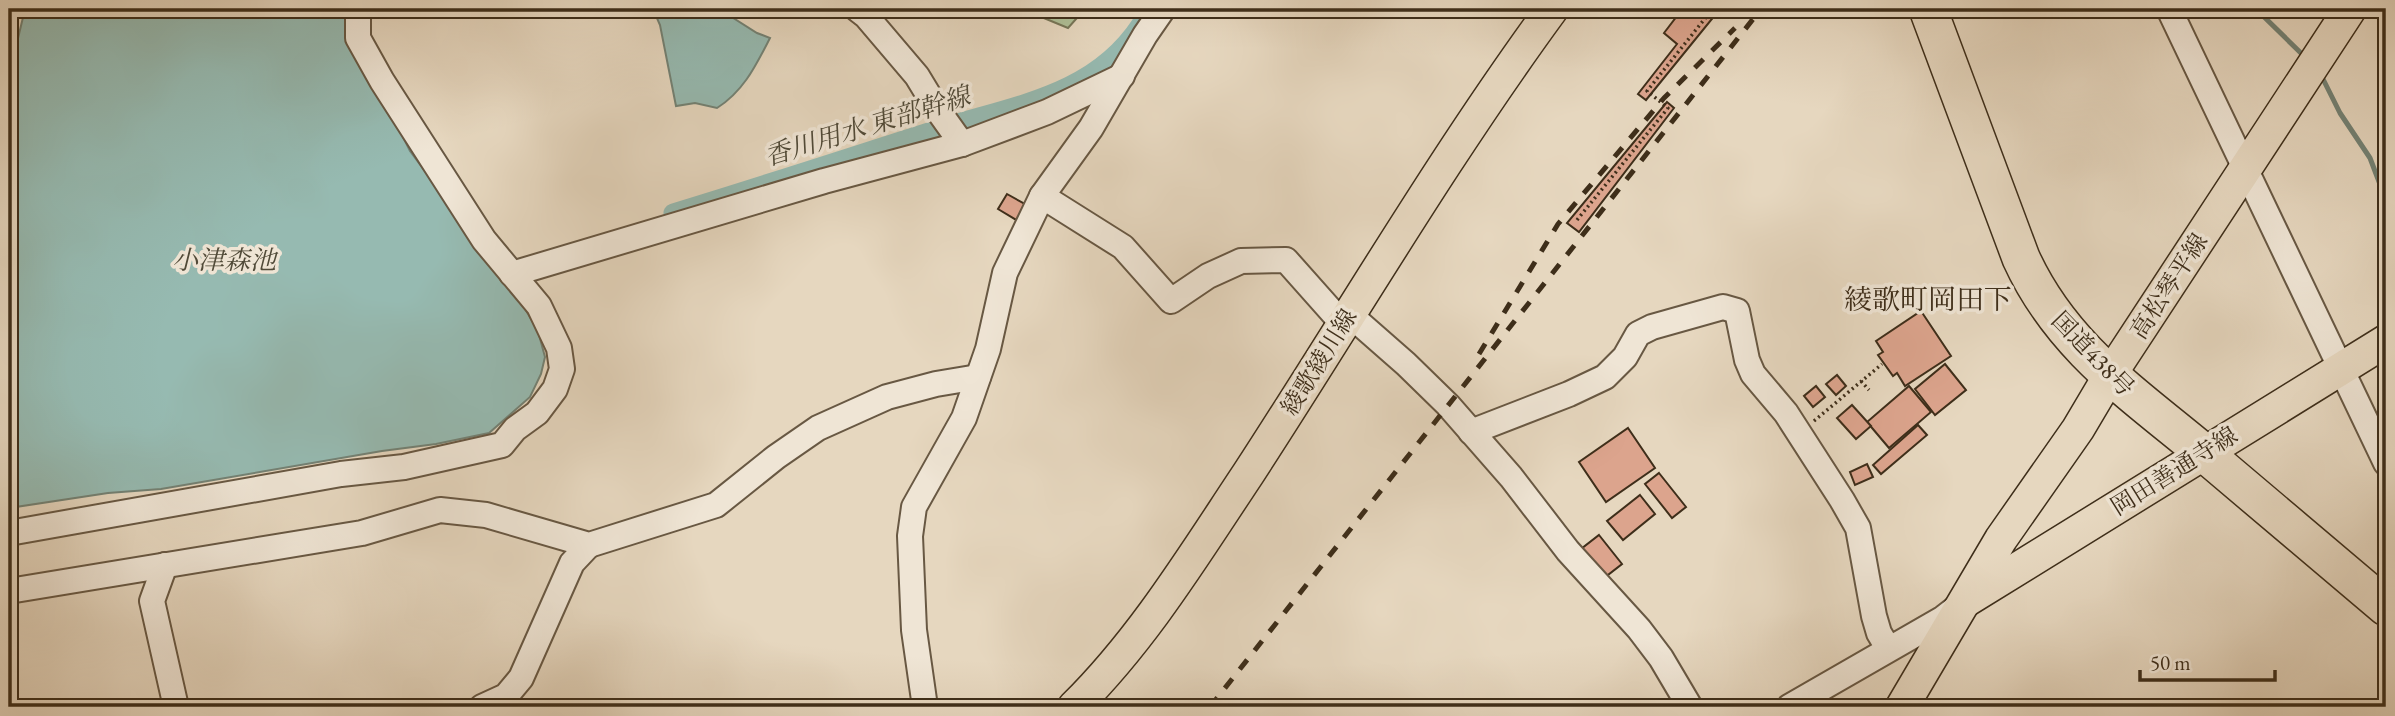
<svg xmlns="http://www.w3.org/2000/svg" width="2395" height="716" viewBox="0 0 2395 716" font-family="'EB Garamond','Noto Serif JP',serif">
<rect width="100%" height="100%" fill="#e6d7bf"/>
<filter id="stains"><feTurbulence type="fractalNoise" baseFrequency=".00286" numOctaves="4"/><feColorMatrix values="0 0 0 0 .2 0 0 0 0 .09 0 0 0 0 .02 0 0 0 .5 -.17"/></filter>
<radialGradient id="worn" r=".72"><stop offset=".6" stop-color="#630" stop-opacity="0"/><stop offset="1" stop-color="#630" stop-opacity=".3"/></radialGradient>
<path fill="#aebf97" stroke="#767658" stroke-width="2" d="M1022 9H1085L1068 28Z"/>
<g fill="#96bab1" stroke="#738275" stroke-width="2">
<path d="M25 9H346V23L410 151 517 295 538 331 545 357 541 374 530 397 489 433 436 444 382 451 161 489 108 493 9 508V76L15 73 14 55Z"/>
<path d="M653 9H719L757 33 770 38C756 65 744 91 717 108L695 103 676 106 660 25Z"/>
</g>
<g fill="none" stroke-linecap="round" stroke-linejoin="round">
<g stroke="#738275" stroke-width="5">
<path d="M2256 9 2306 58"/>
<path d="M2320 73 2340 113 2370 158 2386 200"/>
</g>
<path stroke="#96bab1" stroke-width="19" d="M673 213C762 186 850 157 938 129 982 115 1028 106 1069 86 1098 72 1124 50 1141 24"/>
</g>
<g fill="#dca48d" stroke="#3e2e1a" stroke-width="2">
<path d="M1677 9H1720L1646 100 1638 94 1677 44 1664 33 1680 12Z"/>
<path d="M1667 102 1674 108 1579 232 1567 223Z"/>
<path d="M1007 194 1032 208 1023 224 998 209Z"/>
<path d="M1921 311 1951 356 1905 386 1897 373 1893 376 1878 355 1883 352 1876 341Z"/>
<path d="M1945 364 1966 390 1935 415 1915 389Z"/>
<path d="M1837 375 1846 386 1836 395 1826 384Z"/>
<path d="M1816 386 1825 397 1813 407 1804 396Z"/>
<path d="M1909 386 1931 412 1889 448 1867 422Z"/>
<path d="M1852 405 1871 426 1856 439 1837 418Z"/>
<path d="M1918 425 1927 435 1881 474 1873 465Z"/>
<path d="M1628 428 1655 468 1606 502 1579 462Z"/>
<path d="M1867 464 1873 477 1855 485 1850 472Z"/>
<path d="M1659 473 1686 507 1672 518 1645 484Z"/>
<path d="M1640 495 1655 514 1623 540 1607 521Z"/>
<path d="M1599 535 1622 564 1604 578 1581 549Z"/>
</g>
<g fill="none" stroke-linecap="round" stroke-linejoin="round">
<defs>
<g id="minor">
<path d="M857 9 866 16 917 76 937 109 962 144"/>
<path d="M2169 9 2386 463"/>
<path d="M1042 196 1123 247 1171 301 1208 276 1241 261 1286 260 1334 314 1345 321"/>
<path d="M512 274 824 181 962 144 1047 112 1122 76"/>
<path d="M1349 314 1406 364 1448 405 1511 477 1568 551 1639 629 1661 658 1690 707"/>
<path d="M1471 432 1569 394 1605 377 1625 357 1638 334 1652 327 1723 307 1737 311 1747 360 1753 374 1786 413 1842 500 1858 528 1874 616 1879 633 1888 648"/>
<path d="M9 533 341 474 404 467 502 445 515 429 537 413 555 389 562 369 559 348 539 306 484 240 382 81 358 38V9"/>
<path d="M165 565 152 601 176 707"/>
<path d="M9 591 362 533 440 510 486 515 589 545 716 505 776 457 818 428 887 397 936 384 978 377"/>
<path d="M482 707 506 696 521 678 572 563 589 545"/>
<path d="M925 707 914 630 910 536 914 507 964 418 988 349 1005 273 1042 196 1091 128 1145 35 1163 9"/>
<path d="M1789 707 1942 619 1960 605"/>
</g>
<g id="major">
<path d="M1967 600 2386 341"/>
<path d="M1074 707C1143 639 1194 555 1248 474 1349 319 1442 159 1552 9"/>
<path d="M1902 707 2001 539 2078 429 2110 375 2350 9"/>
</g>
<path id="highway" d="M1928 9 2021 258C2061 346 2132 393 2204 453 2265 504 2325 556 2386 607"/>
</defs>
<use href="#minor" stroke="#685843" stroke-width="28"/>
<use href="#major" stroke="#3e2e1a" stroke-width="35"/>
<use href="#highway" stroke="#3e2e1a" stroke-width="40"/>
<g stroke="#3e2e1a" stroke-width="3.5" stroke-dasharray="2 3.5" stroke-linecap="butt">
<path d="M1577 220 1668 108 1647 91 1707 16 1697 9"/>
<path d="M1861 381 1869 390"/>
<path d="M1814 421 1882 364"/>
</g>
<use href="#minor" stroke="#efe5d5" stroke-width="24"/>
<use href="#major" stroke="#e6d7bf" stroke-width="32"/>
<use href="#highway" stroke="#e6d7bf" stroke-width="37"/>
<g stroke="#3e2e1a" stroke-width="5" stroke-dasharray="12 12" stroke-linecap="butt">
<path d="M1479 354 1558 224 1664 98 1735 28"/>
<path d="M1210 707 1761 9"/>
</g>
</g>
<g text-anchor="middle" stroke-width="7" stroke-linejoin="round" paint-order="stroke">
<g font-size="24" fill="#3e2e1a" stroke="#efe5d5">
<text transform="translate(2169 286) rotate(-57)" y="8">高松琴平線</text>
<text transform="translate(2093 354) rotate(46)" y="8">国道438号</text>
<text transform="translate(1319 362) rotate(-58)" y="8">綾歌綾川線</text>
<text transform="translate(2174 471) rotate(-32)" y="8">岡田善通寺線</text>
</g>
<g font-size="26" font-style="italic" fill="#504a38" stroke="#efe5d5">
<text transform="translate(867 126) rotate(-17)" y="9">香川用水 東部幹線</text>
<text x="224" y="269">小津森池</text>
</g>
<g font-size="28" fill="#3e2e1a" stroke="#efe5d5">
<text x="1928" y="309">綾歌町岡田下</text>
</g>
</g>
<rect width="2395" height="716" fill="none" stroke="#e6d7bf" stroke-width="35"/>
<rect x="10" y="10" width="2374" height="695" fill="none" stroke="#3e2e1a" stroke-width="3.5"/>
<rect x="18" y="18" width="2360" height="681" fill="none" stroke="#3e2e1a" stroke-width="2"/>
<path d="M2140 670v10h135v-10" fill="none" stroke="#3e2e1a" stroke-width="3.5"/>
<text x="2150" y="670" font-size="21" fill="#3e2e1a" stroke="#efe5d5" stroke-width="5" paint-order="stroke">50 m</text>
<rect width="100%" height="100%" filter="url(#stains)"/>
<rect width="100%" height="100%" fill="url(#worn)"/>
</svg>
